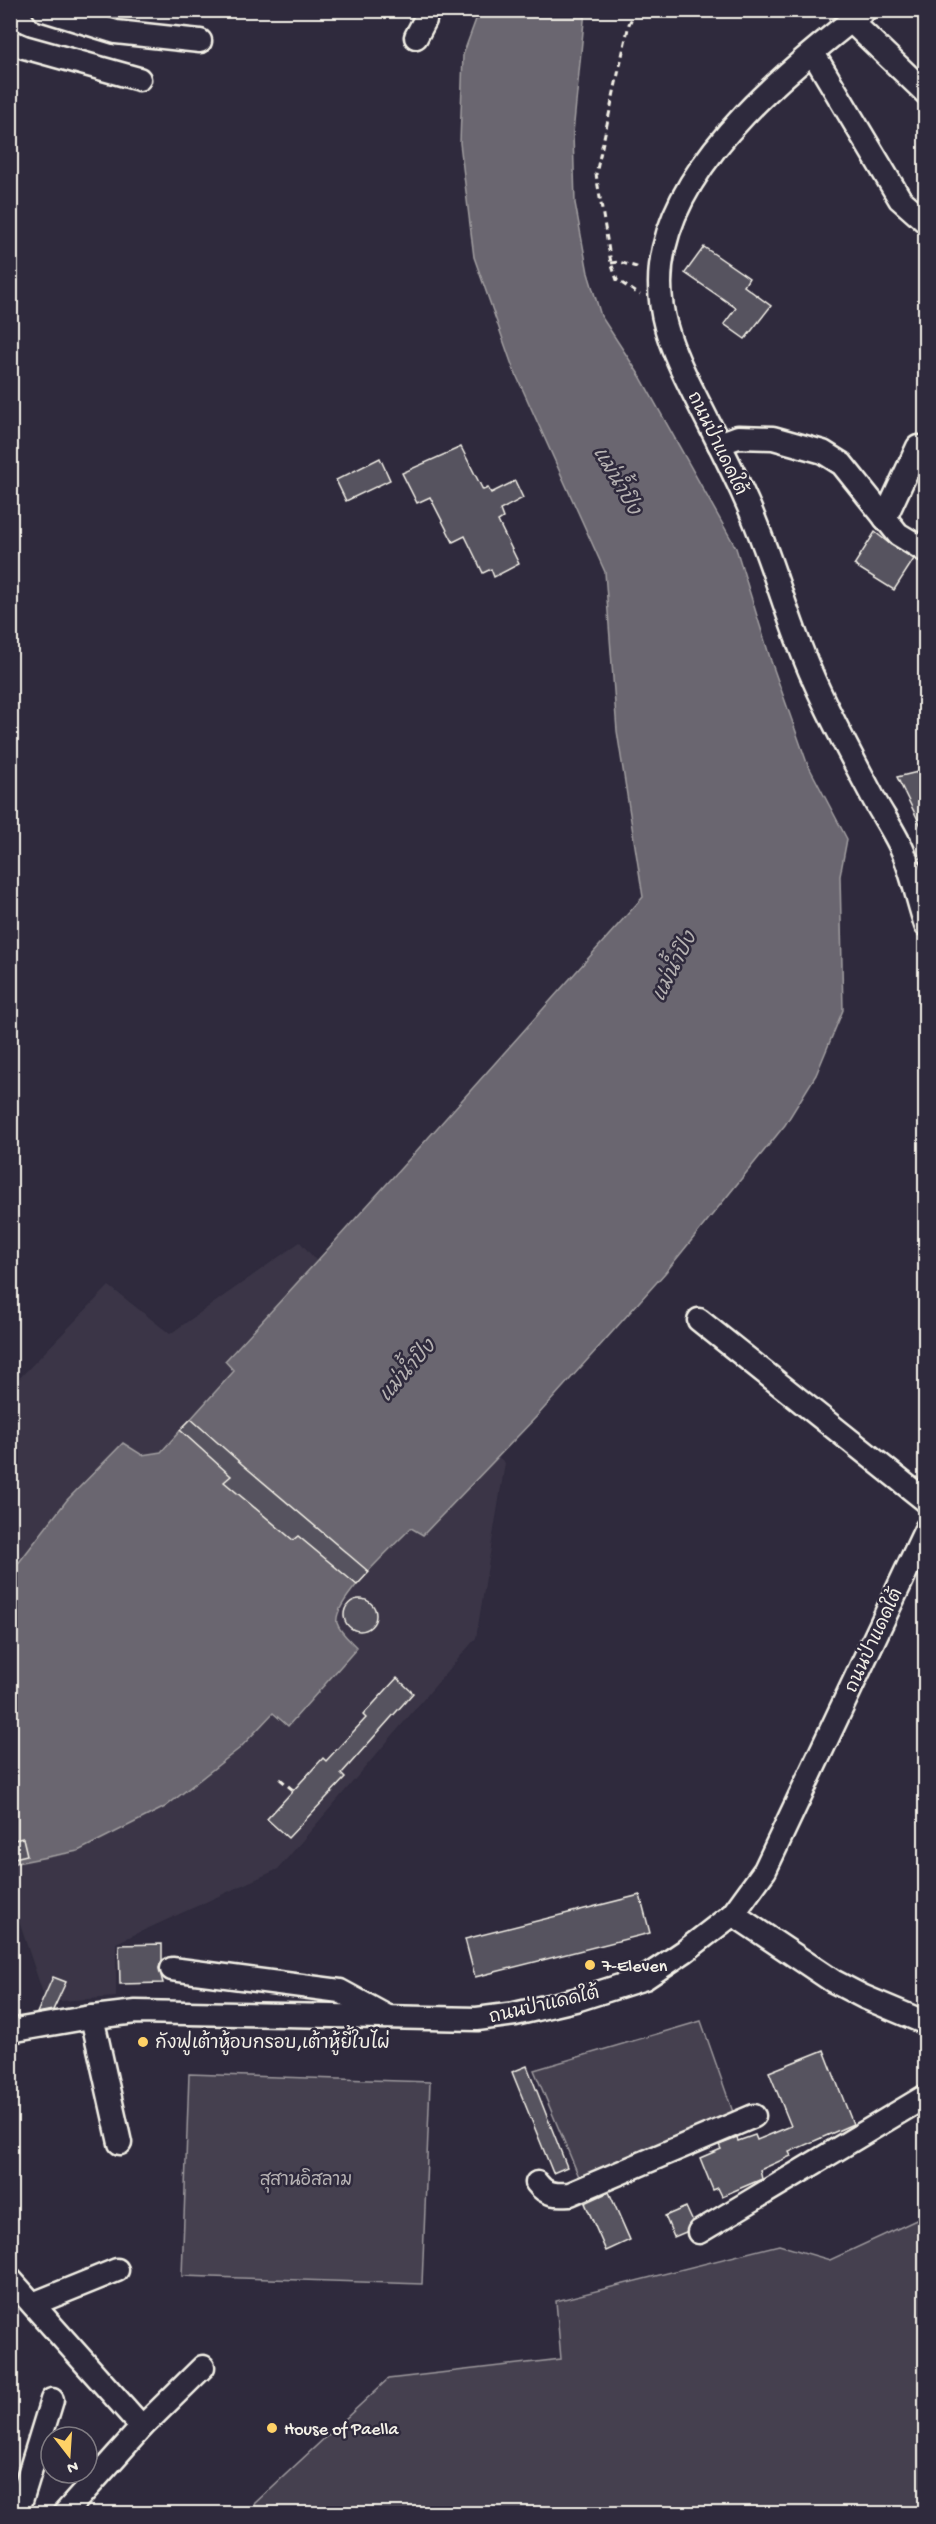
<svg xmlns="http://www.w3.org/2000/svg" width="936" height="2524" viewBox="0 0 936 2524" font-family="'Gochi Hand','Playpen Sans Thai',sans-serif">
<rect width="100%" height="100%" fill="#2f2a3d"/>
<filter id="ink" filterUnits="userSpaceOnUse"><feTurbulence type="fractalNoise" baseFrequency=".0167" numOctaves="2"/><feDisplacementMap in="SourceGraphic" scale="12" xChannelSelector="R" yChannelSelector="G"/><feConvolveMatrix kernelMatrix="1 2 1 2 8 2 1 2 1" color-interpolation-filters="sRGB"/></filter>
<g filter="url(#ink)">
<path fill="#3b3647" d="M300 1242 446 1409 505 1463 476 1638 278 1869 116 1943V1997L46 2002 11 1897 10 1388 109 1286 170 1334Z"/>
<g fill="#454050" stroke="#9c989c" stroke-width="1.5">
<path d="M701 2021 734 2115 580 2179 534 2070Z"/>
<path d="M189 2074 430 2082 422 2284 182 2276Z"/>
<path d="M925 2216V2513L259 2514 254 2504 388 2379 561 2359 556 2301 779 2245 830 2260Z"/>
</g>
<path fill="#6a6670" stroke="#a19ea0" stroke-width="1.5" d="M479 11H585L573 133 575 203 588 273 601 316 640 376 736 548 771 661 807 763 847 839 840 876 843 1010 816 1075 785 1125 665 1273 538 1415 423 1535 411 1528C396 1544 332 1601 337 1623 340 1633 351 1641 357 1648L288 1726 273 1713 240 1748 165 1807 78 1851 11 1864 10 1574 67 1500 123 1443 142 1455 161 1452 234 1371 225 1361C367 1209 504 1052 643 897L617 731 605 572 513 368 474 257 460 143 463 55Z"/>
<g fill="#56525f" stroke="#f4f1e8" stroke-width="1.5">
<path d="M704 247 749 278 744 286 771 306 745 339 724 324 736 308 685 273Z"/>
<path d="M461 447 483 490 488 488 491 493 515 481 523 498 500 510 503 518 498 521 519 564 494 577 491 569 483 573 465 536 453 542 430 497 417 503 402 473Z"/>
<path d="M380 458 390 480 346 501 336 480Z"/>
<path d="M875 532 891 545 914 559 894 590 854 565Z"/>
<path d="M926 770V836L897 777Z"/>
<path d="M191 1419 243 1465 369 1572 357 1585 298 1536 293 1540 224 1482 231 1476 180 1430Z"/>
<circle cx="360" cy="1615" r="16"/>
<path d="M397 1678 413 1693 341 1774 345 1778 288 1838 267 1819 323 1758 326 1761 366 1718 363 1715Z"/>
<path d="M23 1838 27 1855 10 1859V1841Z"/>
<path d="M640 1895 650 1933 475 1977 465 1939Z"/>
<path d="M162 1944V1960L159 1968 163 1983 120 1984 119 1945Z"/>
<path d="M53 1977 66 1982 53 2010 37 2013Z"/>
<path d="M824 2050 853 2124 789 2152 791 2156 760 2170 762 2179 722 2196 718 2188 713 2190 700 2158 721 2149 719 2145 737 2138 738 2141 755 2135 757 2140 791 2126 769 2072Z"/>
<path d="M527 2066 567 2167 553 2173 512 2072Z"/>
<path d="M609 2192 630 2240 606 2251 585 2203Z"/>
<path d="M686 2207 692 2220 686 2232 674 2237 665 2216Z"/>
</g>
<g fill="none" stroke-linecap="round" stroke-linejoin="round">
<defs>
<g id="minor">
<path d="M44 10 116 32 200 41"/>
<path d="M865 10C791 67 685 153 664 248 651 306 671 348 696 398 713 432 730 464 745 498 771 554 785 614 810 671 829 716 853 759 876 803 885 819 897 836 904 854 913 876 918 901 926 925"/>
<path d="M851 21 926 93"/>
<path d="M416 37 425 20 426 10"/>
<path d="M10 41 24 47 139 79"/>
<path d="M813 53 900 199 926 222"/>
<path d="M719 444 738 437 773 438 823 452 842 464 898 534 926 551"/>
<path d="M885 518 918 447"/>
<path d="M699 1320 926 1501"/>
<path d="M733 1914 833 1981 864 1997 926 2023"/>
<path d="M172 1969 340 1991 386 2016"/>
<path d="M92 2017 120 2143"/>
<path d="M10 2031 85 2018 136 2012 477 2019 515 2014 579 1999 645 1978 685 1951 733 1914 765 1870 926 1529"/>
<path d="M537 2183C546 2195 556 2195 570 2194L754 2116"/>
<path d="M699 2232 926 2096"/>
<path d="M10 2279 142 2427 64 2514"/>
<path d="M33 2304 117 2270"/>
<path d="M142 2427 203 2367"/>
<path d="M19 2514 20 2504 52 2400"/>
</g>
</defs>
<use href="#minor" stroke="#f4f1e8" stroke-width="27"/>
<g stroke="#f4f1e8" stroke-width="3" stroke-dasharray="6 4.5" stroke-linecap="butt">
<path d="M636 10 629 24 596 174 611 263 617 280 640 295"/>
<path d="M611 263 619 262 640 268"/>
<path d="M280 1779 293 1790"/>
</g>
<use href="#minor" stroke="#2f2a3d" stroke-width="22"/>
</g>
</g>
<g fill="#ffd166" stroke="#2f2a3d" stroke-width="2">
<circle cx="590" cy="1965" r="6"/>
<circle cx="143" cy="2042" r="6"/>
<circle cx="272" cy="2428" r="6"/>
</g>
<g text-anchor="middle" stroke-width="5" stroke-linejoin="round" paint-order="stroke">
<g font-size="18" fill="#f4f1e8" stroke="#2f2a3d">
<text transform="translate(718 443) rotate(64)" y="6">ถนนป่าแดดใต้</text>
<text transform="translate(873 1640) rotate(-65)" y="6">ถนนป่าแดดใต้</text>
<text transform="translate(544 2004) rotate(-13)" y="6">ถนนป่าแดดใต้</text>
</g>
<g font-size="18" fill="#f4f1e8" stroke="#2f2a3d" text-anchor="start">
<text x="602" y="1971">7-Eleven</text>
<text x="155" y="2048">กังฟูเต้าหู้อบกรอบ,เต้าหู้ยี้ใบไผ่</text>
<text x="284" y="2434">House of Paella</text>
</g>
<g font-size="18" fill="#b7b3b3" stroke="#2f2a3d">
<text x="306" y="2185">สุสานอิสลาม</text>
</g>
<g font-size="20" font-style="italic" fill="#b6b2b2" stroke="#2f2a3d">
<text transform="translate(618 480) rotate(60)" y="7">แม่น้ำปิง</text>
<text transform="translate(673 966) rotate(-63)" y="7">แม่น้ำปิง</text>
<text transform="translate(406 1370) rotate(-49)" y="7">แม่น้ำปิง</text>
</g>
</g>
<rect width="936" height="2524" fill="none" stroke="#2f2a3d" stroke-width="36"/>
<rect x="18" y="18" width="900" height="2488" fill="none" stroke="#f4f1e8" stroke-width="2" filter="url(#ink)"/>
<g transform="translate(69 2455) rotate(163)"><circle r="28" fill="#2f2a3d" stroke="#7e7a81" stroke-width="1.5"/>
<path d="M0-4.5L10 22L0 15L-10 22Z" fill="#ffd166"/>
<text y="-9" font-size="16" font-weight="bold" text-anchor="middle" fill="#f4f1e8">N</text>
</g>
</svg>
